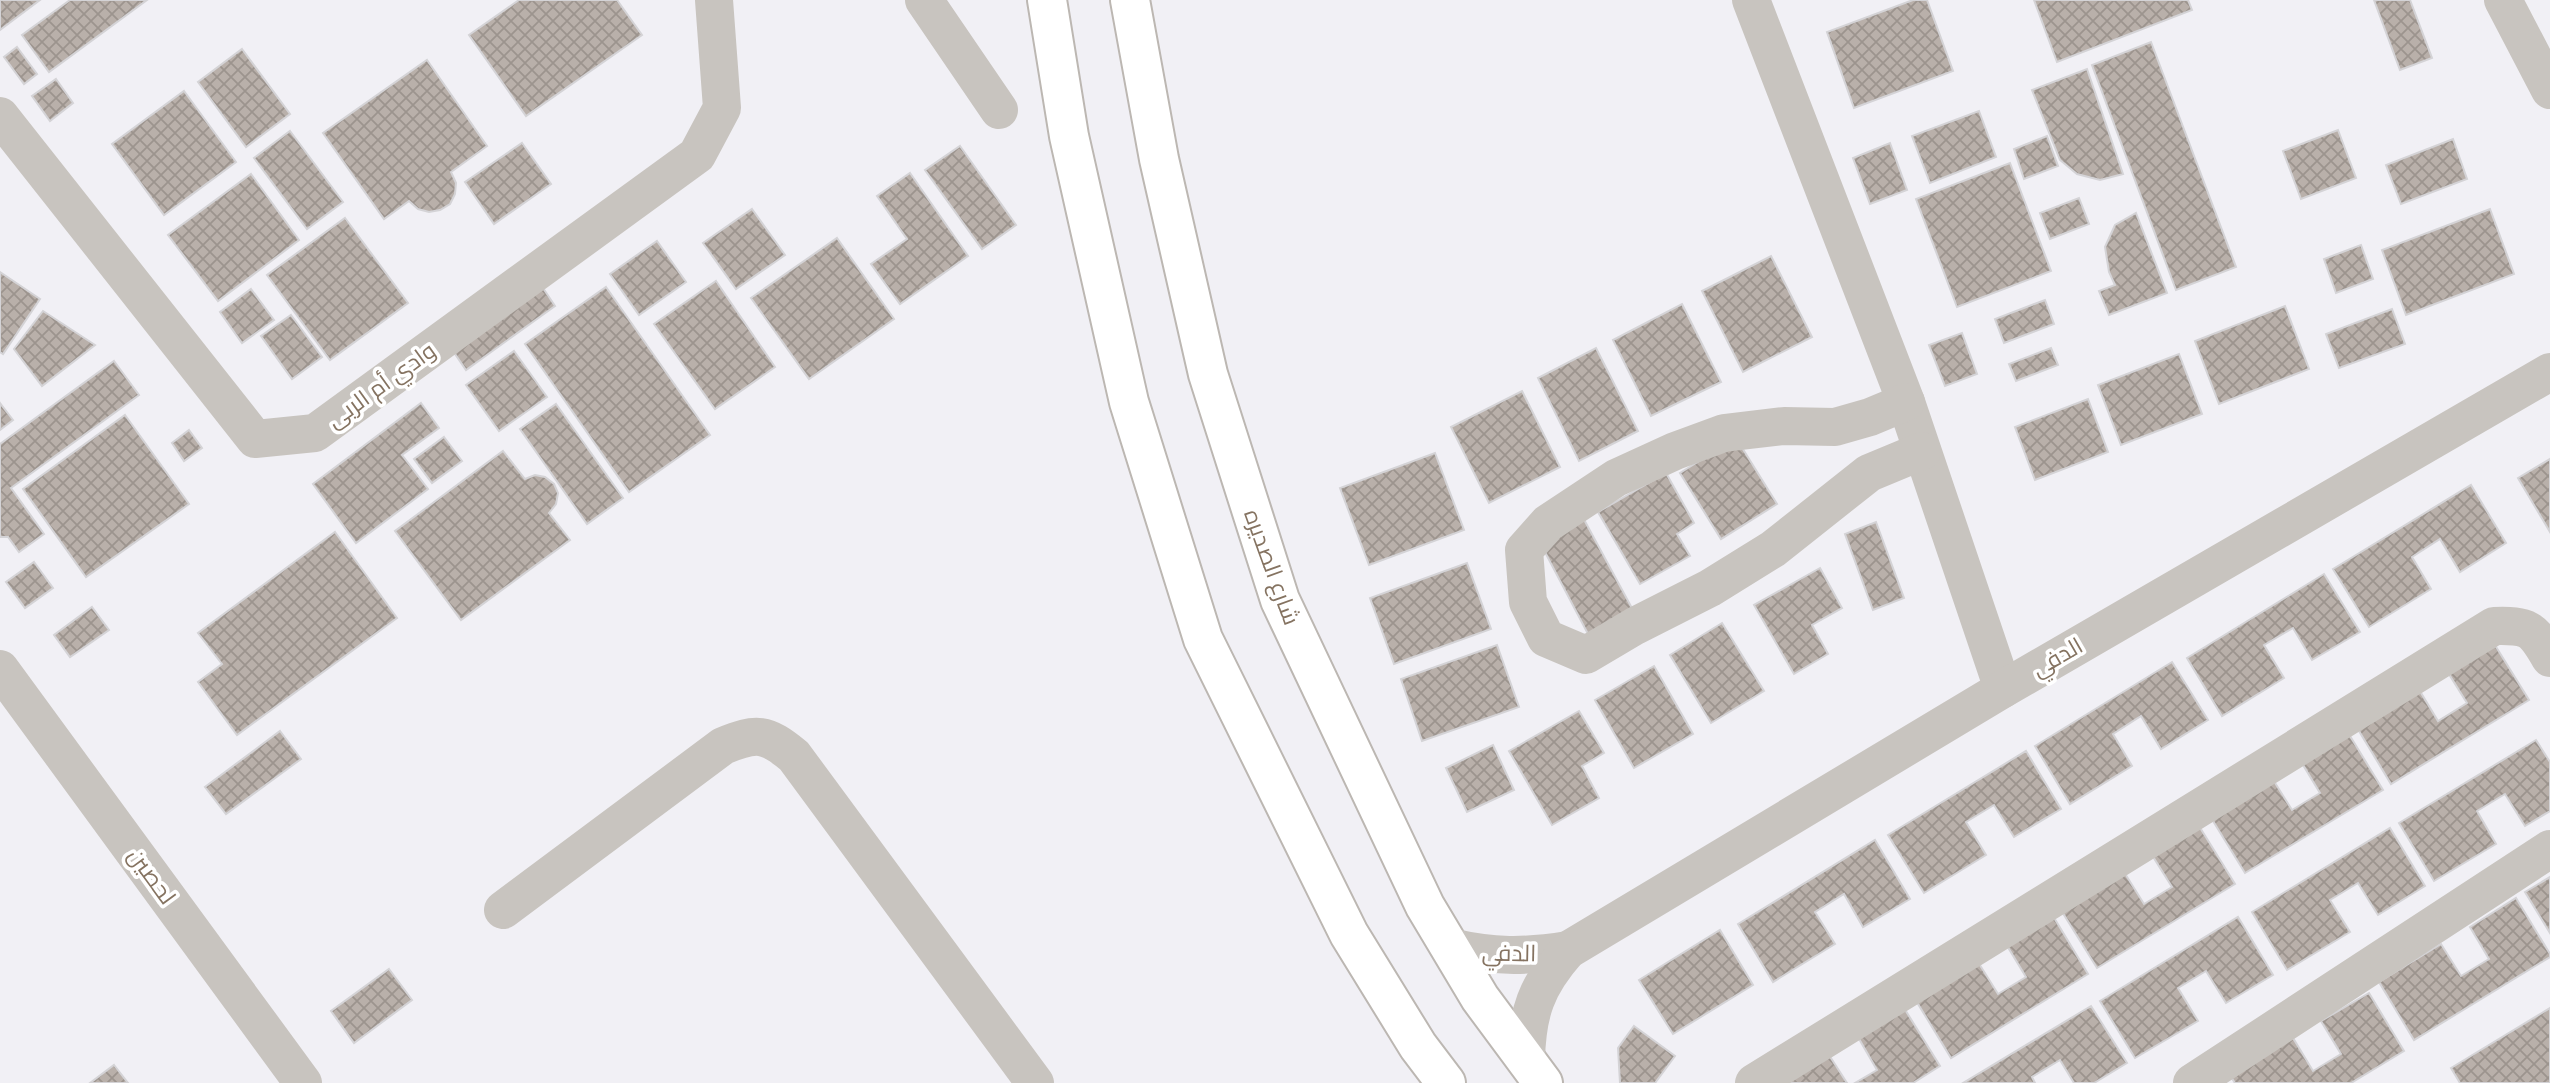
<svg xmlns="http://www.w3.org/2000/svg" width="2550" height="1083" viewBox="0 0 2550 1083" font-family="'Fira Sans Condensed',Cairo,sans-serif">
<defs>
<pattern id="building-cross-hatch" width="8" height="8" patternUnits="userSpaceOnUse" patternTransform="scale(1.75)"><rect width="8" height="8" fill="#b9b0aa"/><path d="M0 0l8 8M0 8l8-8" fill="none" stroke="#9c948e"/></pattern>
</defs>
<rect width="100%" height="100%" fill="#f1f0f5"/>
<g fill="url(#building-cross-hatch)" stroke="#d4d3d6" stroke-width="2">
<path d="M0 0H40L0 30Z"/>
<path d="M70 0H147L49 72 22 35Z"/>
<path d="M519 0H617L642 35 526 116 469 35Z"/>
<path d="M1913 0H1927L1953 71 1854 108 1827 32Z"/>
<path d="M2034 0H2188L2192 10 2057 62Z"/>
<path d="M2374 0H2410L2432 58 2400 70Z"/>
<path d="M2151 42 2236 267 2176 290 2092 65Z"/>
<path d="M17 47 37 74 24 84 4 57Z"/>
<path d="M242 49 290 114 246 147 198 82Z"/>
<path d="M427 60 487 146 451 172 456 183 455 194 450 204 440 210 429 212 418 209 409 201 384 219 323 133Z"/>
<path d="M2087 69 2123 174 2100 180 2077 174 2060 160 2032 90Z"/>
<path d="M56 79 73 103 50 121 32 96Z"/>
<path d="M184 91 236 162 164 215 112 144Z"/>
<path d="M1979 111 1996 157 1930 183 1912 136Z"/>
<path d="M2338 130 2356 178 2301 199 2283 151Z"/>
<path d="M290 131 343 202 307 229 254 158Z"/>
<path d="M2047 136 2058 166 2024 179 2014 149Z"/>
<path d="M2453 139 2467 179 2401 204 2386 165Z"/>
<path d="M522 143 551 184 494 224 465 182Z"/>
<path d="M1890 143 1907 190 1870 204 1853 158Z"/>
<path d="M960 146 1016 225 982 249 925 170Z"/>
<path d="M2010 163 2051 271 1957 307 1916 199Z"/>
<path d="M910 173 968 256 900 304 871 264 907 239 877 196Z"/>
<path d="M251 174 299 240 218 301 168 235Z"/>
<path d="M2079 198 2089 224 2050 239 2040 213Z"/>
<path d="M752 209 785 255 736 289 703 243Z"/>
<path d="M2490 209 2514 274 2406 315 2382 250Z"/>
<path d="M2136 213 2167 293 2109 315 2099 291 2115 285 2109 272 2105 247 2115 225Z"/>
<path d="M345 218 408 303 330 360 267 275Z"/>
<path d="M837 238 894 319 809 379 751 298Z"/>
<path d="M657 241 686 282 639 315 610 274Z"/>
<path d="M2361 245 2373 279 2336 293 2324 259Z"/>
<path d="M1771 256 1812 337 1743 372 1702 291Z"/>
<path d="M0 272 40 299 3 354 0 352Z"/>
<path d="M716 281 775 367 715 409 654 324Z"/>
<path d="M606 287 710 435 629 492 525 344Z"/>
<path d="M543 288 555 306 466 370 453 351Z"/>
<path d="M251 289 274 320 242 343 220 312Z"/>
<path d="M2045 300 2054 324 2004 343 1995 319Z"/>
<path d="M1682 304 1721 382 1651 416 1613 340Z"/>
<path d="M2285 306 2309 369 2219 404 2195 341Z"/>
<path d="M2392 309 2405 344 2339 368 2326 334Z"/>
<path d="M43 311 95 345 42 386 14 349Z"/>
<path d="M291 315 322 357 292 379 261 336Z"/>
<path d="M1962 333 1977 374 1945 386 1929 345Z"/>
<path d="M1596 348 1638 431 1579 461 1538 378Z"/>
<path d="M2051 348 2058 365 2016 381 2009 364Z"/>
<path d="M514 351 547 397 499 431 466 385Z"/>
<path d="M2179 354 2202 414 2121 445 2098 385Z"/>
<path d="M114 361 139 395 11 488 44 534 19 552 8 537H0V444Z"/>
<path d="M1522 391 1560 467 1489 503 1451 427Z"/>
<path d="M2088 399 2108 452 2035 480 2015 427Z"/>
<path d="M0 403 13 420 0 430Z"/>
<path d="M421 403 439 428 402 455 428 489 356 543 313 484Z"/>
<path d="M556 404 623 498 587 524 520 429Z"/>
<path d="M125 415 189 504 86 577 23 489Z"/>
<path d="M189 430 202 448 184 461 172 443Z"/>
<path d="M444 437 462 461 432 483 414 459Z"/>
<path d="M1736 438 1777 504 1721 539 1680 473Z"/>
<path d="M503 451 525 479 535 475 545 477 554 484 558 493 556 504 549 513 570 540 461 620 395 531Z"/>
<path d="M1435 453 1464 530 1369 565 1340 488Z"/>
<path d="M2550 459V532L2518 478Z"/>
<path d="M1666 473 1694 523 1677 534 1690 556 1640 584 1598 512Z"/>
<path d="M2471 485 2506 543 2460 572 2440 539 2412 557 2431 589 2369 627 2333 569Z"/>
<path d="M1581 514 1633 610 1588 634 1537 537Z"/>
<path d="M1876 522 1904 598 1873 610 1845 534Z"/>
<path d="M335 532 397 618 237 735 198 682 222 664 198 633Z"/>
<path d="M34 562 53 588 25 608 6 582Z"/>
<path d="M1467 563 1491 629 1394 664 1370 598Z"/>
<path d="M1820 568 1842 608 1812 625 1828 654 1794 674 1754 605Z"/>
<path d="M2324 574 2360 632 2312 660 2293 628 2264 645 2284 678 2222 716 2187 658Z"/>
<path d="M92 607 109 630 70 657 54 635Z"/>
<path d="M1722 623 1764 691 1711 723 1670 655Z"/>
<path d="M2493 642 2529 700 2391 784 2356 726 2418 688 2438 721 2467 703 2447 671Z"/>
<path d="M1497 645 1519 707 1422 741 1401 679Z"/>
<path d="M2172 662 2208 720 2161 749 2141 716 2113 734 2132 766 2070 804 2035 746Z"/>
<path d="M1654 666 1693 734 1634 768 1595 700Z"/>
<path d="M1579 711 1604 753 1582 766 1599 798 1552 825 1509 751Z"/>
<path d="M280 731 301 759 226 814 205 787Z"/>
<path d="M2347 731 2383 790 2245 873 2210 816 2272 778 2292 810 2320 793 2300 760Z"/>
<path d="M2536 740 2550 762V811L2525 826 2505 794 2477 811 2496 844 2434 881 2399 823Z"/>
<path d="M1493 745 1514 790 1467 812 1446 768Z"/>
<path d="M2026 751 2061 809 2014 837 1994 805 1966 822 1986 855 1924 893 1888 835Z"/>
<path d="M2199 826 2235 884 2097 968 2061 910 2124 872 2144 904 2172 887 2152 855Z"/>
<path d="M2390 828 2425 886 2378 915 2358 883 2330 900 2350 932 2287 970 2252 912Z"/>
<path d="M1875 840 1910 899 1863 927 1844 894 1815 912 1835 944 1773 982 1738 924Z"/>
<path d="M2550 877V933L2525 892Z"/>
<path d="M2516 898 2550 954V957L2414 1040 2379 982 2441 944 2461 976 2489 959 2470 927Z"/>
<path d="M2053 916 2088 974 1951 1058 1915 999 1978 962 1998 994 2026 977 2006 944Z"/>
<path d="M2238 917 2273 975 2226 1003 2206 971 2178 988 2198 1021 2135 1058 2100 1001Z"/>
<path d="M1720 930 1753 985 1673 1034 1639 980Z"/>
<path d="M389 969 412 1000 354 1043 331 1011Z"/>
<path d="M2369 993 2404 1051 2351 1083H2235L2231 1077 2293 1038 2313 1071 2341 1054 2321 1021Z"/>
<path d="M2091 1006 2127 1063 2094 1083H2074L2060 1060 2032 1077 2035 1083H1963Z"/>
<path d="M1904 1008 1940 1066 1913 1083H1855L1877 1070 1858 1037Z"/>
<path d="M2550 1008V1083H2460L2451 1068Z"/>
<path d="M1634 1026 1675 1056 1655 1083H1620L1618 1048Z"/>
<path d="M1829 1055 1847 1083H1782Z"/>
<path d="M114 1065 128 1083H90Z"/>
</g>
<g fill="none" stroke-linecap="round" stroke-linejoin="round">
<defs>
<g id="major">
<path d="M1047 0 1069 136 1129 402 1203 639 1349 934 1418 1046 1446 1083"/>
<path d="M1130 0 1159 159 1208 374 1280 600 1425 906 1480 998 1543 1083"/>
</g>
</defs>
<use href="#major" stroke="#bcb7b2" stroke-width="42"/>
<g stroke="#c8c4bf" stroke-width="38">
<path d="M924 0 999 110"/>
<path d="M1751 0 1906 402 2003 689"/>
<path d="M2503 0 2550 90"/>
<path d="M0 116 255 439 315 433 697 155 722 108 714 0"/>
<path d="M1906 402 1870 417 1835 427 1784 426 1724 433 1675 451 1616 478 1548 523 1524 550 1528 602 1546 638 1586 655 1635 626 1710 588 1773 549 1869 473 1922 451"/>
<path d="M0 669 303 1083"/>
<path d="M503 910 723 746C757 732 766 733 794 756L1035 1083"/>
<path d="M1450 947C1493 957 1525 957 1568 950"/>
<path d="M1526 1060C1527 1013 1536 986 1568 950L2003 689 2550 372"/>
<path d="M1754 1083 2494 626C2528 625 2533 628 2550 658"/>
<path d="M2192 1083 2550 849"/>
</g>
<use href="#major" stroke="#fff" stroke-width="38"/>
</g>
<g text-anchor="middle" stroke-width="7" stroke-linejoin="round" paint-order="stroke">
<g font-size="23" fill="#857361" stroke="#fff">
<text transform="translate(381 385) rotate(-36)" y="8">وادي أم الربى</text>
<text transform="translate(1272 567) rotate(70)" y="8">شارع الصديره</text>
<text transform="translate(2057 657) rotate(-30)" y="8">الدفي</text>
<text transform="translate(152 876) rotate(54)" y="8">لحصين</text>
<text transform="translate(1509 953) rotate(1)" y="8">الدفي</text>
</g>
</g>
</svg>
